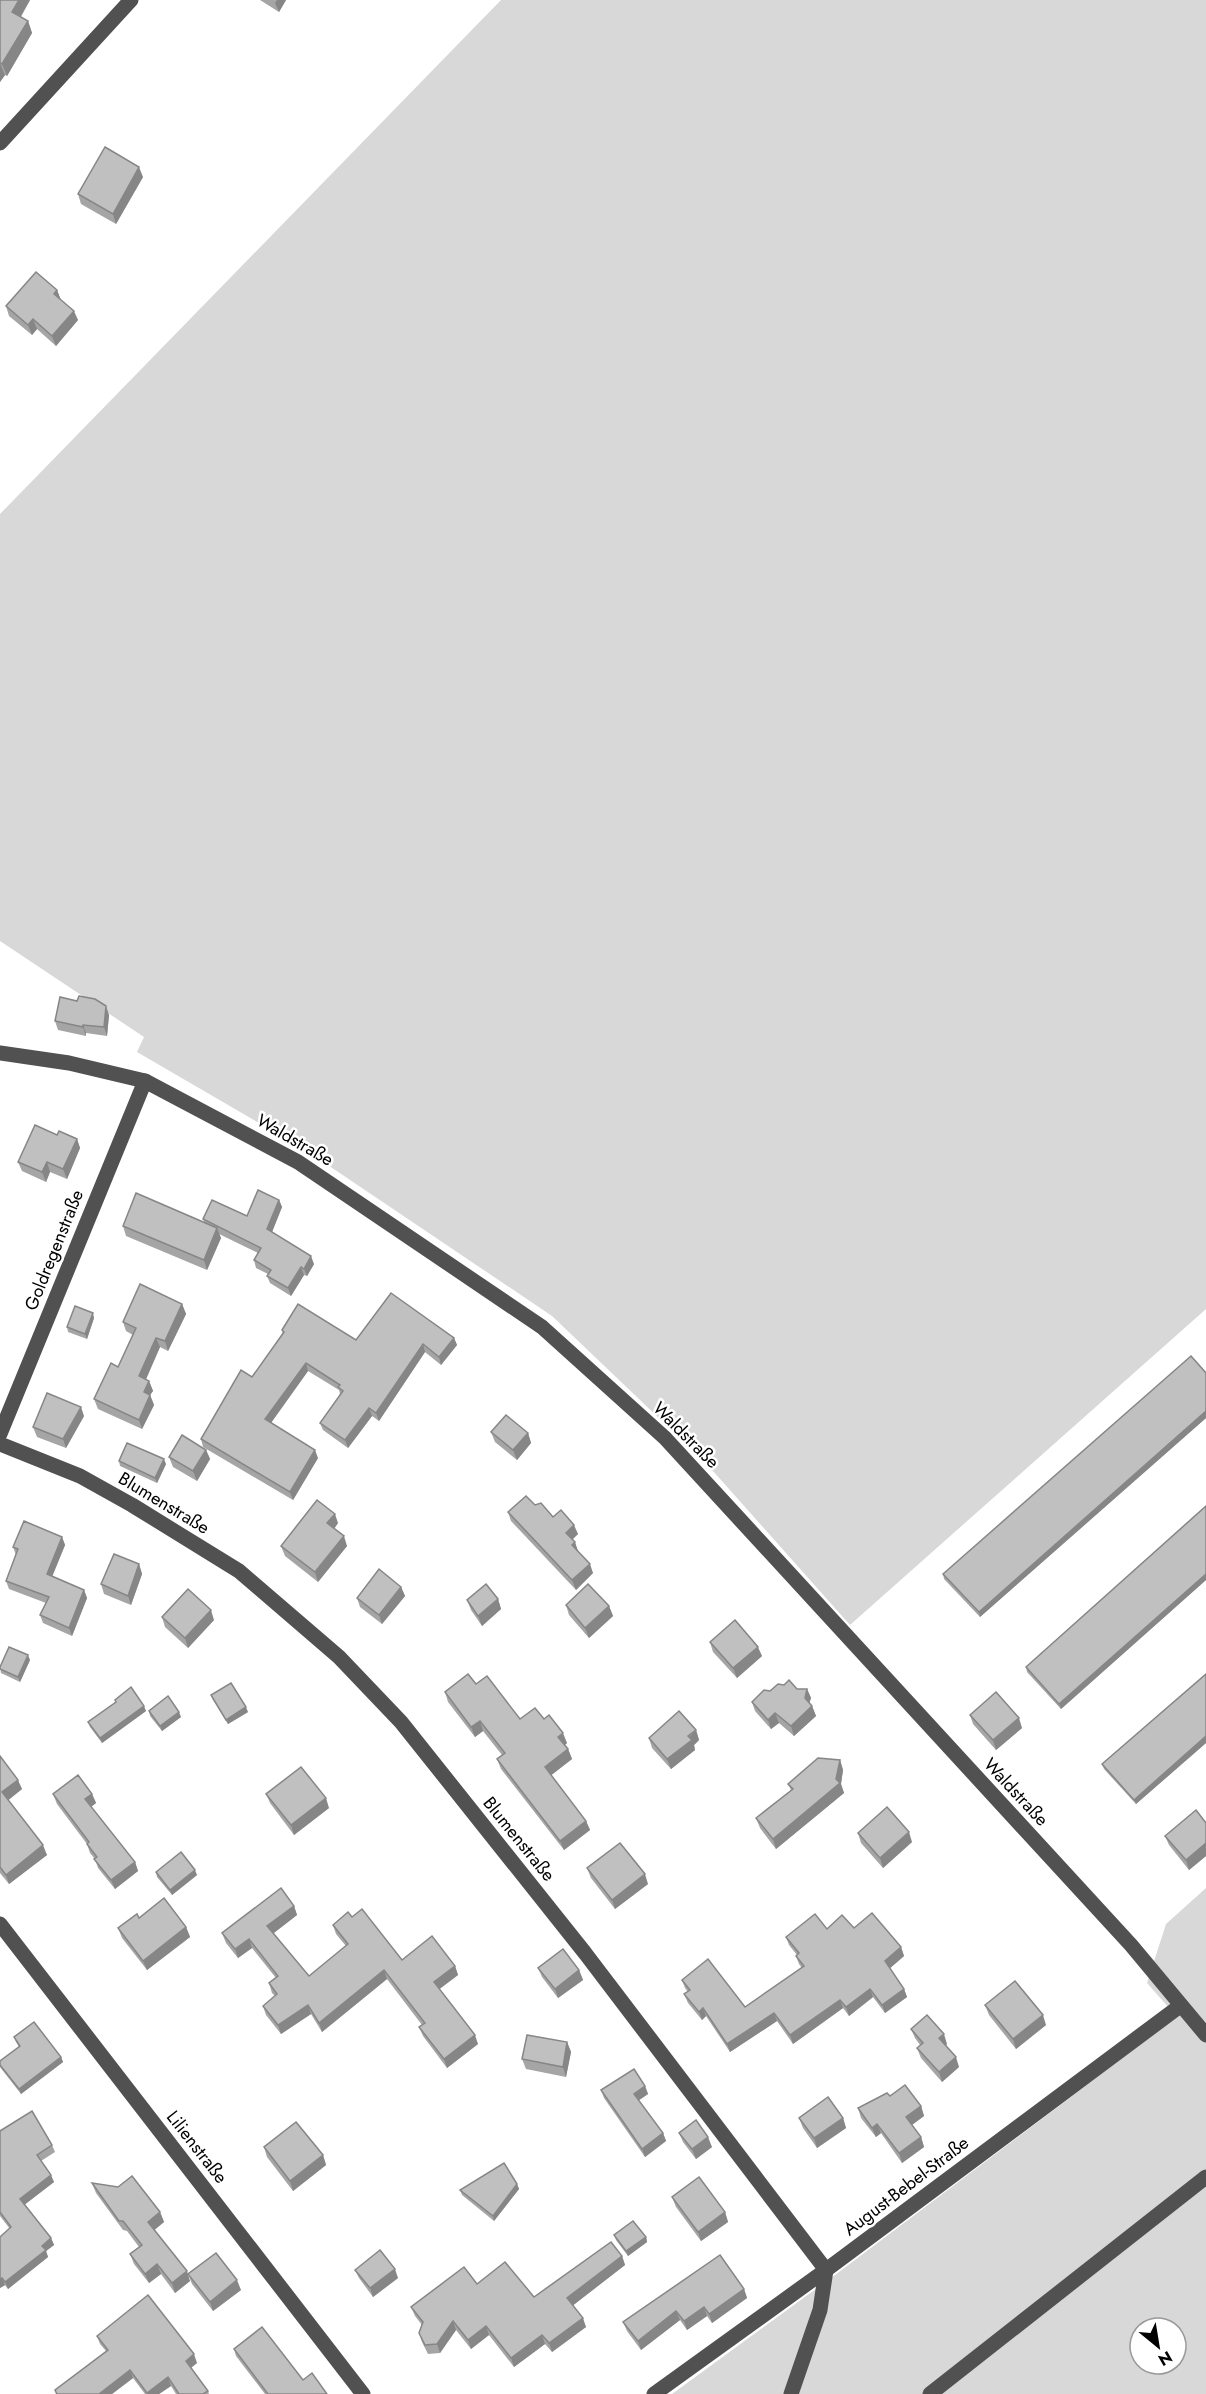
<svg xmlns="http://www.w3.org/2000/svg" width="1206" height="2394" viewBox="0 0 1206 2394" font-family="Jost,sans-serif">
<rect width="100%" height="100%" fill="#fff"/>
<g fill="#d8d8d8" fill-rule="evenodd">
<path d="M501 0H1206V1309L850 1625 705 1462 552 1316 307 1151 137 1052 144 1037 0 941V514Z"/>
<path d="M1206 1888V2394H672L835 2275 1177 2017 1147 1983 1166 1924ZM1140 2328H1176V2364H1140Z"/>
</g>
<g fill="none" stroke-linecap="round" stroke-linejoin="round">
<g stroke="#515151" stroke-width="15">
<path d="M0 143 131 0"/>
<path d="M0 1053 69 1063 145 1081 298 1162 542 1327 665 1438 1131 1945 1206 2035"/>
<path d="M0 1434 145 1081"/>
<path d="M0 1444 80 1476 132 1505 239 1571 339 1657 401 1722 585 1953 826 2270 820 2310 791 2394"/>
<path d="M0 1924 363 2394"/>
<path d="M654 2394 826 2270 1180 2006"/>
<path d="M930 2394 1206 2177"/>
</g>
</g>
<g fill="#a5a5a5">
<path d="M0 0H30L21 17 28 21 32 33 7 76 5 75 0 82Z"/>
<path d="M260 0H286L279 12Z"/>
<path d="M143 177 116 224 81 204 78 194Z"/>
<path d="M57 290 60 299 78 320 56 346 37 329 32 335 9 316 6 306Z"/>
<path d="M77 1001 109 1015 107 1036 86 1033V1036L58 1030 55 1021Z"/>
<path d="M77 1139 80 1148 67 1179 50 1172 46 1182 22 1171 18 1162Z"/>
<path d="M279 1200 282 1207 272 1232 314 1264 307 1276 304 1275 291 1296 270 1283 267 1276 268 1274 256 1268 254 1260 258 1253 219 1234 221 1238 207 1270 126 1236 123 1226 204 1222 203 1219 247 1216Z"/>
<path d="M182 1304 186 1314 168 1351 160 1347 146 1379 149 1381 153 1391 150 1395 154 1405 142 1429 98 1409 94 1399 118 1367 133 1335 126 1331 123 1322Z"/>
<path d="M94 1318 87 1339 68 1332 67 1327Z"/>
<path d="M282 1330 356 1340 454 1338 457 1345 441 1365 425 1352 379 1421 372 1416 348 1448 323 1430 320 1423 340 1394 339 1390 308 1371 271 1423 318 1458 293 1500 203 1447 201 1439 252 1377 283 1334Z"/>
<path d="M1206 1373V1418L980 1617 944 1579 943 1574Z"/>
<path d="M84 1416 66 1448 37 1437 33 1427Z"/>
<path d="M491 1432 528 1433 531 1443 517 1460 495 1442Z"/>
<path d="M206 1450 210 1459 197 1481 173 1467 169 1457Z"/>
<path d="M119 1461 166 1464 157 1483 120 1466Z"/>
<path d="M535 1505 578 1534 572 1539 578 1551 593 1573 576 1590 511 1521 508 1512Z"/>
<path d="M1206 1506V1580L1061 1709 1027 1672 1026 1667Z"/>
<path d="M338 1523 334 1529 347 1546 318 1582 285 1556 281 1546Z"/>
<path d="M62 1537 65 1545 52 1576 84 1590 87 1598 72 1636 43 1623 40 1615 46 1603 9 1589 6 1581 16 1555 13 1547Z"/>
<path d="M139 1564 142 1574 131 1605 104 1594 101 1584Z"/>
<path d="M401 1587 405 1596 382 1624 360 1607 357 1598Z"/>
<path d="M498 1599 501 1609 482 1626 471 1610 467 1600Z"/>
<path d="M566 1605 609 1606 613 1616 589 1638 569 1615Z"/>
<path d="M162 1617 214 1620 188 1648 165 1627Z"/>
<path d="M710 1642 762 1656 737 1678 713 1652Z"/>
<path d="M30 1660 20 1682 1 1673 0 1667Z"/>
<path d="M1206 1674V1743L1136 1804 1104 1769 1102 1764Z"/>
<path d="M476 1684 520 1719H544L567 1743 565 1745 568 1749 572 1759 551 1775 586 1821 590 1830 564 1850 501 1769 497 1759 502 1755 483 1731 475 1737 448 1702 445 1692Z"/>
<path d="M807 1689 811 1698 809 1703 812 1706 816 1716 794 1736 779 1723 771 1729 755 1711 752 1702 770 1691Z"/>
<path d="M211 1695 248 1712 228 1724 213 1700Z"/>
<path d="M115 1700 146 1711 102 1743 90 1727 88 1722 116 1702Z"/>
<path d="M149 1711 181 1717 162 1731 150 1716Z"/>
<path d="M970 1715 1022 1728 996 1750 973 1724Z"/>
<path d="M696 1730 699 1740 694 1745 695 1750 671 1769 652 1748 649 1738Z"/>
<path d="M0 1756 22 1789 8 1800 47 1855 9 1884 0 1873Z"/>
<path d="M840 1760 843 1770 841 1784 844 1793 776 1849 760 1828 756 1818 791 1790 788 1784Z"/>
<path d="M53 1794H92L96 1803 91 1807 135 1862 138 1871 115 1889 98 1868 95 1859 90 1853 87 1844 57 1804Z"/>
<path d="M266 1794 329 1808 294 1835 270 1803Z"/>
<path d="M1206 1823V1856L1189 1870 1169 1845 1165 1836Z"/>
<path d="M858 1833 912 1842 883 1868 861 1843Z"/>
<path d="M587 1868 648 1884 615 1909 591 1878Z"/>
<path d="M156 1872 197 1875 172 1895 157 1877Z"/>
<path d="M294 1906 297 1915 274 1933 309 1976 346 1946 336 1934 333 1925 352 1917 402 1960 455 1966 458 1975 439 1989 478 2044 447 2068 423 2036 419 2027 422 2025 387 1979 322 2032 311 2014 281 2034 266 2015 263 2006 275 1996 272 1993 269 1983 276 1978 252 1948 238 1958 226 1943 222 1933Z"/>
<path d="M139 1918 186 1927 190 1937 147 1970 122 1938 118 1928Z"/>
<path d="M854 1928 901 1947 904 1956 890 1968 904 1989 907 1997 885 2013 873 1997 849 2016 843 2008 793 2044 777 2021 730 2052 706 2016 702 2020 688 2003 684 1994 688 1992 685 1988 682 1980 745 2007 802 1968 799 1964 796 1956 797 1955 789 1945 786 1937 827 1929Z"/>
<path d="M538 1968 579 1970 583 1980 558 1998 542 1977Z"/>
<path d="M985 2005 1046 2025 1016 2049 989 2015Z"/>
<path d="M911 2029 947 2044 945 2046 959 2067 942 2082 921 2058 917 2048 920 2045 915 2038Z"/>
<path d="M14 2037 61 2057 63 2062 21 2094 0 2067V2061L19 2047 16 2042Z"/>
<path d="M567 2042 571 2052 566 2077 526 2069 522 2059Z"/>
<path d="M645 2086 648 2094 638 2101 663 2133 666 2141 645 2157 604 2098 601 2090Z"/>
<path d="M890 2096 921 2106 924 2116 912 2125 921 2137 924 2147 902 2163 881 2133 876 2137 861 2118 858 2108Z"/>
<path d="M799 2118H843L846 2128 817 2148 803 2128Z"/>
<path d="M0 2131 52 2145 55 2152 41 2161 54 2182 25 2204 51 2238 54 2245 46 2251 48 2257 8 2289 5 2285 0 2288 10 2229 0 2216Z"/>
<path d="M679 2133 712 2147 696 2159 683 2142Z"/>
<path d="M264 2147 323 2155 326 2165 293 2191 267 2157Z"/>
<path d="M92 2183 160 2212 164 2222 154 2230 190 2281 175 2293 161 2274 149 2283 134 2264 130 2254 139 2247 127 2231 123 2230 96 2193Z"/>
<path d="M517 2184 519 2189 494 2221 462 2195 460 2190Z"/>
<path d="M672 2197 725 2212 728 2222 701 2241 676 2207Z"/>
<path d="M614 2235 646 2237 647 2242 628 2256 616 2240Z"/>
<path d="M622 2256 625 2265 573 2305 586 2327 552 2352 545 2344 514 2367 489 2335 471 2349 456 2330 440 2353 428 2354 422 2342 419 2333 422 2325 415 2316 411 2307 477 2284 534 2297Z"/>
<path d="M355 2270 398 2278 373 2297 359 2278Z"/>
<path d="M188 2274 241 2290 213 2311 192 2284Z"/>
<path d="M744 2289 747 2298 712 2323 707 2316 687 2330 680 2320 641 2350 627 2331 623 2322Z"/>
<path d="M97 2336 197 2363 191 2368 208 2391 209 2394H176L171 2386 159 2394H145L133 2378 112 2394H56L55 2390 106 2351 100 2344Z"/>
<path d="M234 2349 303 2380 327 2394H265L236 2356Z"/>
</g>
<g fill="#868686">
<path d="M19 0H30L16 24 12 12Z"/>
<path d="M277 0H286L279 12 275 3Z"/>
<path d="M28 21 32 33 7 76 2 64Z"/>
<path d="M0 63 5 75 0 82Z"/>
<path d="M139 167 143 177 116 224 113 214Z"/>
<path d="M57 290 61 300 54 294Z"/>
<path d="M74 311 78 320 56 346 52 336Z"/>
<path d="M33 319 37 329 32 335 28 325Z"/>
<path d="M106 1006 109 1015 107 1036 104 1027Z"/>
<path d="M83 1025 86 1033V1036L83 1027Z"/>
<path d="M77 1139 80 1148 67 1179 63 1169Z"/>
<path d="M47 1162 50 1172 46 1182 42 1172Z"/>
<path d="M279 1200 282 1207 270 1237 267 1229Z"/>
<path d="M217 1228 221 1238 207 1270 204 1260Z"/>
<path d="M311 1256 314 1264 307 1276 304 1269Z"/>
<path d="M301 1267 304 1275 291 1296 288 1288Z"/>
<path d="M182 1304 186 1314 168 1351 165 1341Z"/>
<path d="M93 1313 94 1318 87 1339 85 1334Z"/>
<path d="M156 1338 160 1347 143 1386 139 1376Z"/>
<path d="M454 1338 457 1345 441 1365 439 1357Z"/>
<path d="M423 1344 425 1352 379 1421 376 1413Z"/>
<path d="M306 1363 308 1371 268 1427 265 1419Z"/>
<path d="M149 1381 153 1391 150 1395 154 1405 142 1429 139 1420 144 1392Z"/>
<path d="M81 1407 84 1416 66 1448 63 1439Z"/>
<path d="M369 1408 372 1416 348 1448 345 1440Z"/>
<path d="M1206 1411V1418L980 1617 979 1612Z"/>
<path d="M528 1433 531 1443 517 1460 513 1450Z"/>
<path d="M206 1450 210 1459 197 1481 193 1471Z"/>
<path d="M315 1450 318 1458 293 1500 290 1492Z"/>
<path d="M164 1459 166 1464 157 1483 155 1478Z"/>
<path d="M335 1514 338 1523 331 1533 327 1523Z"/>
<path d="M574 1525 578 1534 570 1542 566 1533Z"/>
<path d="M344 1536 347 1546 318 1582 315 1572Z"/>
<path d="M62 1537 65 1545 50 1582 47 1574Z"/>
<path d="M575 1542 578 1551 572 1545Z"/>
<path d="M139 1564 142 1574 131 1605 128 1596Z"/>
<path d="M590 1564 593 1573 576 1590 572 1580Z"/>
<path d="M1206 1574V1580L1061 1709 1059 1704Z"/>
<path d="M401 1587 405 1596 382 1624 379 1615Z"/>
<path d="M84 1590 87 1598 72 1636 69 1628Z"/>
<path d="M498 1599 501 1609 482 1626 478 1616Z"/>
<path d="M609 1606 613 1616 589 1638 585 1628Z"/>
<path d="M211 1610 214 1620 188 1648 185 1638Z"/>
<path d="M758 1647 762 1656 737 1678 733 1668Z"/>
<path d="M28 1655 30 1660 20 1682 18 1677Z"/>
<path d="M807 1689 811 1698 808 1707 805 1698Z"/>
<path d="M144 1706 146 1711 102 1743 100 1738Z"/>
<path d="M812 1706 816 1716 794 1736 791 1726Z"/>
<path d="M246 1707 248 1712 228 1724 226 1720Z"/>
<path d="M179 1712 181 1717 162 1731 160 1726Z"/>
<path d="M775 1713 779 1723 771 1729 768 1720Z"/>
<path d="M1019 1718 1022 1728 996 1750 993 1740Z"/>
<path d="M480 1721 483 1731 475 1737 471 1727Z"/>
<path d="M696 1730 699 1740 694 1745 695 1750 671 1769 667 1759Z"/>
<path d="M563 1733 567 1743 562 1747 558 1737Z"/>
<path d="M1206 1736V1743L1136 1804 1134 1800Z"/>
<path d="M568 1749 572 1759 549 1777 545 1767Z"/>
<path d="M840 1760 843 1770 841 1784 844 1793 776 1849 773 1839 836 1779Z"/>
<path d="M18 1780 22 1789 6 1802 2 1792Z"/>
<path d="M92 1794 96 1803 88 1809 85 1799Z"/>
<path d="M326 1798 329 1808 294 1835 291 1825Z"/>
<path d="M586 1821 590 1830 564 1850 560 1841Z"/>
<path d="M909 1832 912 1842 883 1868 880 1858Z"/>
<path d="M1206 1843V1856L1189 1870 1186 1860Z"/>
<path d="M43 1845 47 1855 9 1884 6 1875Z"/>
<path d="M135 1862 138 1871 115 1889 111 1880Z"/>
<path d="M195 1870 197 1875 172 1895 170 1890Z"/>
<path d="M645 1874 648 1884 615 1909 612 1900Z"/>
<path d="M294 1906 297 1915 271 1935 267 1926Z"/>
<path d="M186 1927 190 1937 147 1970 143 1961Z"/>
<path d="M249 1939 252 1948 238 1958 235 1949Z"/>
<path d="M901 1947 904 1956 888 1970 885 1961Z"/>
<path d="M455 1966 458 1975 437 1991 434 1982Z"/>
<path d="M384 1970 387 1979 322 2032 319 2023Z"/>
<path d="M579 1970 583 1980 558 1998 555 1989Z"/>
<path d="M870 1989 873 1997 849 2016 846 2007Z"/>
<path d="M904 1989 907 1997 885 2013 882 2005Z"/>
<path d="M840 2000 843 2008 793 2044 790 2035Z"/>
<path d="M308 2005 311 2014 281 2034 278 2025Z"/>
<path d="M703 2008 706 2016 702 2020 699 2012Z"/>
<path d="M774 2013 777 2021 730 2052 727 2044Z"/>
<path d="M1043 2015 1046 2025 1016 2049 1013 2039Z"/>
<path d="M944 2034 947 2044 943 2048 939 2038Z"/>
<path d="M475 2035 478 2044 447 2068 444 2059Z"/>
<path d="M567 2042 571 2052 566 2077 563 2067Z"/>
<path d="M61 2057 63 2062 21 2094 19 2089Z"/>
<path d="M956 2057 959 2067 942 2082 939 2072Z"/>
<path d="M645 2086 648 2094 636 2102 634 2094Z"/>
<path d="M921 2106 924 2116 909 2127 906 2117Z"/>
<path d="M843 2118 846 2128 817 2148 814 2138Z"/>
<path d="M877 2124 881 2133 876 2137 872 2128Z"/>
<path d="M663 2133 666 2141 645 2157 642 2149Z"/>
<path d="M708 2137 712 2147 696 2159 692 2149Z"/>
<path d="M921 2137 924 2147 902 2163 899 2153Z"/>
<path d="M323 2155 326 2165 293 2191 290 2181Z"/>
<path d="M51 2175 54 2182 23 2206 20 2199Z"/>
<path d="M517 2184 519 2189 494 2221 493 2216Z"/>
<path d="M160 2212 164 2222 152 2232 148 2222Z"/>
<path d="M725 2212 728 2222 701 2241 698 2232Z"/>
<path d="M646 2237 647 2242 628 2256 626 2251Z"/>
<path d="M51 2238 54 2245 46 2251 48 2257 8 2289 5 2282 42 2246Z"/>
<path d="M622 2256 625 2265 571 2307 567 2298Z"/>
<path d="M157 2264 161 2274 149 2283 145 2274Z"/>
<path d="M395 2269 398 2278 373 2297 370 2288Z"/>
<path d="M187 2271 190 2281 175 2293 172 2283Z"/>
<path d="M2 2278 5 2285 0 2288V2280Z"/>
<path d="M237 2280 241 2290 213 2311 210 2302Z"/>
<path d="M744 2289 747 2298 712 2323 709 2314Z"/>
<path d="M704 2307 707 2316 687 2330 684 2321Z"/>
<path d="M676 2311 680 2320 641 2350 638 2341Z"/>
<path d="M583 2318 586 2327 552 2352 549 2343Z"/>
<path d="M453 2321 456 2330 440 2353 437 2344Z"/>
<path d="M486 2326 489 2335 471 2349 468 2340Z"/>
<path d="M542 2335 545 2344 514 2367 511 2358Z"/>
<path d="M194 2354 197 2363 189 2369 186 2361Z"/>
<path d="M130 2370 133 2378 112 2394H99Z"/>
<path d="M168 2377 171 2386 159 2394H148L147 2393Z"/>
</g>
<g fill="#c0c0c0" stroke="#868686" stroke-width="1.5">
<path d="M0 0H19L12 12 28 21 2 64 0 63Z"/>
<path d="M105 147 139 167 113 214 78 194Z"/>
<path d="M36 272 57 290 54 294 74 311 52 336 33 319 28 325 6 306Z"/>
<path d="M79 996 95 999 106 1006 104 1027 83 1025V1027L55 1021 60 997 77 1001Z"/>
<path d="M35 1125 57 1135 59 1131 77 1139 63 1169 47 1162 42 1172 18 1162Z"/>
<path d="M258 1190 279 1200 267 1229 311 1256 304 1269 301 1267 288 1288 267 1276 271 1270 254 1260 261 1248 203 1219 212 1200 247 1216Z"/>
<path d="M136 1193 217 1228 204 1260 123 1226Z"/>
<path d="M140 1284 182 1304 165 1341 156 1338 139 1376 149 1381 144 1392 150 1395 139 1420 94 1399 111 1363 118 1367 136 1328 123 1322Z"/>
<path d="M391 1293 454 1338 439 1357 423 1344 376 1413 369 1408 345 1440 320 1423 343 1391 338 1387 340 1385 306 1363 265 1419 315 1450 290 1492 201 1439 241 1370 252 1377 284 1332 282 1330 298 1304 356 1340Z"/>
<path d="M75 1306 93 1313 85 1334 67 1327Z"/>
<path d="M1191 1356 1206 1373V1411L979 1612 943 1574Z"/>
<path d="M47 1393 81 1407 63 1439 33 1427Z"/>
<path d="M506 1415 528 1433 513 1450 491 1432Z"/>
<path d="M182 1435 206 1450 193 1471 169 1457Z"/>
<path d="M127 1443 164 1459 155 1478 119 1461Z"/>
<path d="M526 1496 535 1505 541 1503 553 1517 561 1510 574 1525 566 1533 575 1542 572 1545 590 1564 572 1580 508 1512Z"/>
<path d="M317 1500 335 1514 327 1523 344 1536 315 1572 281 1546Z"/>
<path d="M1206 1506V1574L1059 1704 1026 1667Z"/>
<path d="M24 1521 62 1537 47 1574 84 1590 69 1628 40 1615 49 1597 6 1581 18 1549 13 1547Z"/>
<path d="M114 1554 139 1564 128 1596 101 1584Z"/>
<path d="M379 1569 401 1587 379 1615 357 1598Z"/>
<path d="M486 1584 498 1599 478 1616 467 1600Z"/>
<path d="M588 1584 609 1606 585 1628 566 1605Z"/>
<path d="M188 1589 211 1610 185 1638 162 1617Z"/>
<path d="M735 1620 758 1647 733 1668 710 1642Z"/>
<path d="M9 1647 28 1655 18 1677 0 1669V1667Z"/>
<path d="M468 1674 476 1684 487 1676 520 1719 535 1708 544 1719 549 1715 563 1733 558 1737 568 1749 545 1767 586 1821 560 1841 497 1759 505 1753 480 1721 471 1727 445 1692Z"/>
<path d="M1206 1674V1736L1134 1800 1102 1764Z"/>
<path d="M789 1680 797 1689H807L805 1698 812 1706 791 1726 775 1713 768 1720 752 1702 764 1690 770 1691 778 1684 784 1685Z"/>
<path d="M231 1683 246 1707 226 1720 211 1695Z"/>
<path d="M131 1687 144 1706 100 1738 88 1722 116 1702 115 1700Z"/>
<path d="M996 1692 1019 1718 993 1740 970 1715Z"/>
<path d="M168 1696 179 1712 160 1726 149 1711Z"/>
<path d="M679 1711 696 1730 688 1736 692 1740 667 1759 649 1738Z"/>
<path d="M0 1756 18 1780 2 1792 43 1845 6 1875 0 1867Z"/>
<path d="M818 1758 840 1760 836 1779 840 1783 773 1839 756 1818 793 1789 788 1784Z"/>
<path d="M301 1767 326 1798 291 1825 266 1794Z"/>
<path d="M78 1775 92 1794 85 1799 135 1862 111 1880 94 1859 97 1857 87 1844 89 1842 53 1794Z"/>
<path d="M887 1807 909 1832 880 1858 858 1833Z"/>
<path d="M1196 1810 1206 1823V1843L1186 1860 1165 1836Z"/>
<path d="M620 1843 645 1874 612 1900 587 1868Z"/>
<path d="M181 1852 195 1870 170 1890 156 1872Z"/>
<path d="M281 1888 294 1906 267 1926 309 1976 348 1944 333 1925 348 1912 352 1917 362 1909 402 1960 432 1936 455 1966 434 1982 475 2035 444 2059 419 2027 425 2023 384 1970 319 2023 308 2005 278 2025 263 2006 277 1994 269 1983 278 1976 249 1939 235 1949 222 1933Z"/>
<path d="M164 1898 186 1927 143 1961 118 1928 137 1914 139 1918Z"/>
<path d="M872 1913 901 1947 885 1961 904 1989 882 2005 870 1989 846 2007 840 2000 790 2035 774 2013 727 2044 703 2008 699 2012 684 1994 690 1990 682 1980 708 1959 745 2007 804 1966 796 1956 799 1953 786 1937 815 1914 827 1929 842 1915 854 1928Z"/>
<path d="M563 1949 579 1970 555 1989 538 1968Z"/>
<path d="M1015 1981 1043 2015 1013 2039 985 2005Z"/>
<path d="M927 2015 944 2034 939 2038 956 2057 939 2072 917 2048 923 2043 911 2029Z"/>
<path d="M34 2022 61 2057 19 2089 0 2065V2061L20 2046 14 2037Z"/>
<path d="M527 2035 567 2042 563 2067 522 2059Z"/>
<path d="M634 2069 645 2086 634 2094 663 2133 642 2149 601 2090Z"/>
<path d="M905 2085 921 2106 906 2117 921 2137 899 2153 877 2124 872 2128 858 2108 887 2093 890 2096Z"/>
<path d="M828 2097 843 2118 814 2138 799 2118Z"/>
<path d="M32 2111 52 2145 37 2155 51 2175 20 2199 51 2238 42 2246 46 2250 5 2282 2 2278 0 2280V2237L11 2227 0 2212V2131Z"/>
<path d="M696 2120 708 2137 692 2149 679 2133Z"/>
<path d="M296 2122 323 2155 290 2181 264 2147Z"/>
<path d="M504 2163 517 2184 493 2216 460 2190Z"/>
<path d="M132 2176 160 2212 148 2222 187 2271 172 2283 157 2264 145 2274 130 2254 142 2245 123 2221H119L92 2183 118 2187Z"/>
<path d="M699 2177 725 2212 698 2232 672 2197Z"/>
<path d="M633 2221 646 2237 626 2251 614 2235Z"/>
<path d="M611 2242 622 2256 567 2298 583 2318 549 2343 542 2335 511 2358 486 2326 468 2340 453 2321 437 2344 425 2345 419 2333 423 2322 411 2307 464 2267 477 2284 505 2262 534 2297Z"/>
<path d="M380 2250 395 2269 370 2288 355 2270Z"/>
<path d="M216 2253 237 2280 210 2302 188 2274Z"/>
<path d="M720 2255 744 2289 709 2314 704 2307 684 2321 676 2311 638 2341 623 2322Z"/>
<path d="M148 2295 194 2354 186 2361 208 2391 203 2394H179L168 2377 147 2393 130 2370 99 2394H57L55 2390 108 2350 97 2336Z"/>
<path d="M262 2327 303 2380 312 2373 327 2394H268L234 2349Z"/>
</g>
<g text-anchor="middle" stroke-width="5" stroke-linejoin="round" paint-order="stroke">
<g font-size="18" fill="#000" stroke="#fff">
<text transform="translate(295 1140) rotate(30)" y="6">Waldstraße</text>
<text transform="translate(54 1250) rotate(-68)" y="6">Goldregenstraße</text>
<text transform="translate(686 1435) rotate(45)" y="6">Waldstraße</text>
<text transform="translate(164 1503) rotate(31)" y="6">Blumenstraße</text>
<text transform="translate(1016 1792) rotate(47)" y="6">Waldstraße</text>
<text transform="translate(519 1839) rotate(51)" y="6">Blumenstraße</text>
<text transform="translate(197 2147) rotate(52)" y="6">Lilienstraße</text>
<text transform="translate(906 2186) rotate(-37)" y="6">August-Bebel-Straße</text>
</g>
</g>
<g transform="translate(1158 2346) rotate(150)"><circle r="28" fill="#ffffff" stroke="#999999" stroke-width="1.5"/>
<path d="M0-4.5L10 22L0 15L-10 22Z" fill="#000000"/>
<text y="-9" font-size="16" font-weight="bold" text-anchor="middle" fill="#000000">N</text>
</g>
</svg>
